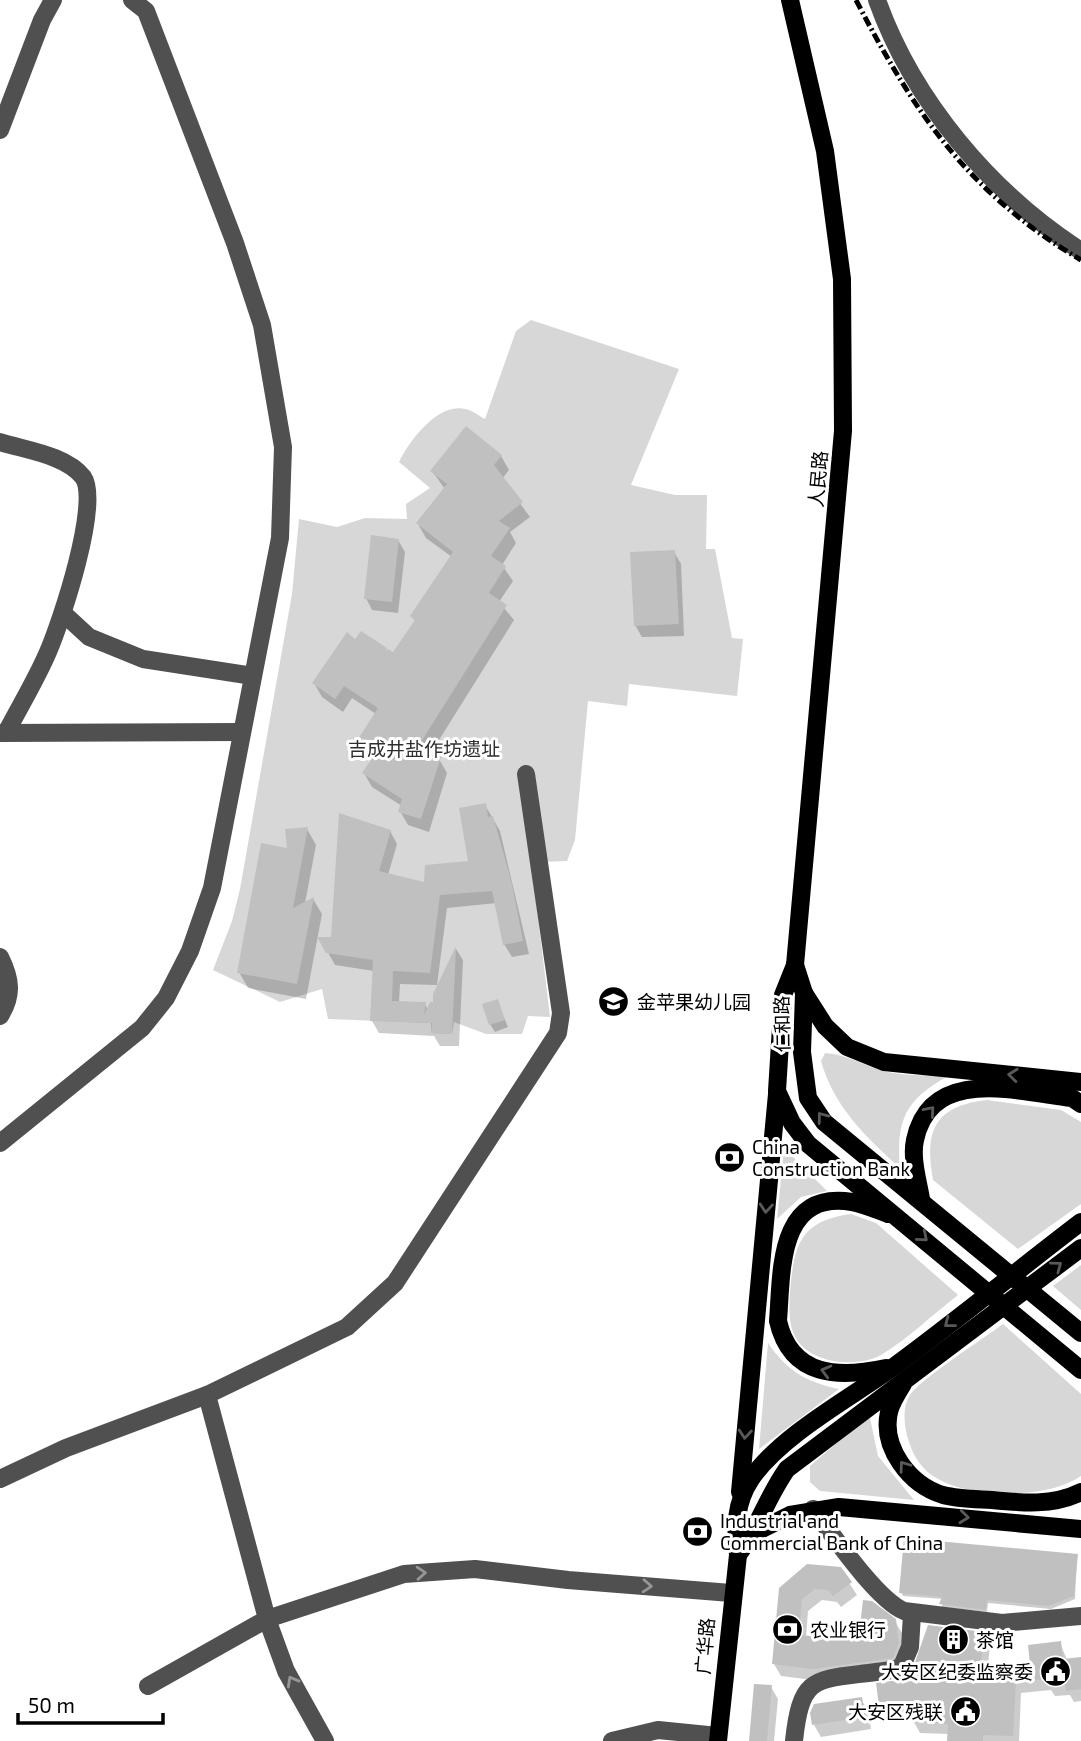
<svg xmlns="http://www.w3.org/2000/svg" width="1081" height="1741" viewBox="0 0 1081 1741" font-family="'Exo 2','Noto Sans SC',sans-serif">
<rect width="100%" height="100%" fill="#fff"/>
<g fill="#d7d7d7">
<path d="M531 320 679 369 631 485 675 495H707L706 549H715L732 638 743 639 737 696 629 684 627 706 588 701 575 840 567 861 541 862 535 892 550 1017 528 1016 522 1034H486L454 1022 452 1034 431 1033V1023L328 1019 322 989 280 1002 213 970 232 921 240 889 292 594 299 519 337 527 365 518 407 519 406 504 430 488 399 462C409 441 438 402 465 409 472 410 479 416 485 419L516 331Z"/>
<path d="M825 1053C847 1054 866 1067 888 1072 907 1076 929 1075 948 1076 905 1100 896 1120 900 1168 866 1137 834 1107 821 1061Z"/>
<path d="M987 1100 1061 1110 1081 1122V1204L1018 1249 933 1180C924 1131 934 1106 987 1100Z"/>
<path d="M784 1148 827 1191 801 1197 777 1219Z"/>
<path d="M851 1214 876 1223 958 1295C933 1314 908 1339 881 1355 857 1368 813 1364 797 1340 788 1326 789 1308 790 1292 794 1246 799 1221 851 1214Z"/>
<path d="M1081 1265V1310L1053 1286Z"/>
<path d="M1003 1324 1081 1394V1476C1047 1500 967 1499 933 1476 917 1465 910 1449 906 1431 904 1419 903 1406 910 1395 922 1378 983 1339 1003 1324Z"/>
<path d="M768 1343C787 1371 806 1382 839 1389L759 1449Z"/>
<path d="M870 1418 878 1456 914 1500 820 1491 810 1482V1466L859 1424Z"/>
</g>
<g fill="#0003">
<path d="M501 456 509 470 502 479 530 517 510 532 516 543 502 565 513 581 499 602 514 620 429 756 439 759 447 773 429 832 408 825 400 811 402 806 372 787 364 773 375 757 368 753 360 739 376 714 352 698 343 712 322 697 314 683 356 641 394 655 416 622 412 616 452 557 426 538 418 524 445 489 432 471Z"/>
<path d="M398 540 405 552 398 613 372 610 366 598Z"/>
<path d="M674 552 681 564 684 636 642 637 635 625Z"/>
<path d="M485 805 500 831 529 954 512 957 504 944 497 903 447 908 437 985 400 984 399 1003 425 1004 428 1010 435 1004V995L456 949 463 960 459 1046H440L434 1036 379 1033 372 1021 374 971 335 965 320 938H332L390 831 397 844 388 875 426 884 470 863Z"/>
<path d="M307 829 316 845 305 903 313 899 322 914 306 999 248 988 239 972 289 850Z"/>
<path d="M497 1001 508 1027 495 1032 490 1024Z"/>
<path d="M1077 1555 1075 1599 1051 1609 988 1603 987 1612 942 1607 943 1599 903 1596 901 1592Z"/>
<path d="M840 1569 857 1595 841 1607 837 1602 822 1600 808 1611 806 1638 838 1640 861 1636 894 1620 902 1633 899 1669 821 1681 781 1676 774 1664 781 1588Z"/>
<path d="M983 1634 990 1645 988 1665 1032 1666 1060 1643 1067 1660 1081 1659V1701L1074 1702 1070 1695 1055 1696 1051 1690 1021 1693 1019 1741H949V1734L920 1733 914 1722V1712L888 1716 881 1705 900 1681Z"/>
<path d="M771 1687 778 1699 774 1741H751Z"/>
<path d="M861 1699 868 1711 871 1729 821 1737 814 1725Z"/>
</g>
<g fill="#c0c0c0">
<path d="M466 426 502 455 494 465 523 502 499 521 510 528 491 556 506 566 489 593 507 605 416 750 441 757 421 819 398 812 402 799 362 773 377 751 358 739 378 708 344 686 335 699 312 683 347 632 355 639 361 631 387 648 386 651 388 649 393 652 415 620 410 616 453 552 416 523 447 484 430 471Z"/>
<path d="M371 535 399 539 392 602 364 599Z"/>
<path d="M675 550 679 624 634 626 630 552Z"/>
<path d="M486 803 488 817 493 816 512 884 523 941 503 945 492 891 440 895 430 973 393 971 392 1001 426 1002 424 1015 430 1002H433V994L456 946 452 1034 431 1033 432 1023 370 1021 373 960 326 953 317 937H331L339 813 391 830 379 871 424 882 425 865 468 861 459 808Z"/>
<path d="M308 827 293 908 314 897 297 984 237 973 261 843 287 848 285 829Z"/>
<path d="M498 999 505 1020 489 1025 482 1004Z"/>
<path d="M904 1538 1078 1554 1074 1596 1048 1606 987 1600 986 1610 939 1604 942 1597 899 1593Z"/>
<path d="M807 1564 841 1567 852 1582 833 1596 828 1590 815 1589 802 1599 799 1635 836 1638 837 1635 846 1636 847 1632 859 1634 863 1600 872 1601 896 1619 899 1644 893 1658 813 1669 772 1664 779 1588Z"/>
<path d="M928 1625 984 1632 981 1663 1030 1664 1028 1645 1061 1641 1063 1659 1081 1657V1689L1066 1691 1065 1684 1046 1685 1045 1679 1016 1682 1013 1736 983 1735V1741H947L948 1724 912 1722 913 1701 879 1706 876 1683 899 1680 912 1671Z"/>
<path d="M754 1684 772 1685 767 1741H749Z"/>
<path d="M862 1697 865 1717 812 1725 810 1713 814 1704Z"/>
</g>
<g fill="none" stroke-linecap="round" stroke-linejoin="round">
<g stroke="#505050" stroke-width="18">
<path d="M877 0C913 101 991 193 1081 251"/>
<path d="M0 130 42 20 53 0"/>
<path d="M0 442C25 450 66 455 83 477 101 502 61 622 48 652 36 680 20 706 6 733"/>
<path d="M63 613 89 637 143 659 253 676"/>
<path d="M0 733 242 732"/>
<path d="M0 957C11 979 13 995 0 1016"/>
<path d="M0 1143 142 1028 166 998 190 951 212 888 280 538 283 447 262 325 235 243 146 11 132 0"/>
<path d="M0 1479 66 1448 207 1395"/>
<path d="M813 1509C832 1534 877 1600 904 1611L1002 1623 1081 1616"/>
<path d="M148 1686 267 1619 207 1395 347 1327 395 1283 558 1033 561 1013 526 774"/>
<path d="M325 1741 286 1671 267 1619 404 1574 475 1569 568 1580 731 1593"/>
<path d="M612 1741 658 1730 718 1736"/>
<path d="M794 1741C801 1674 815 1680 876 1672 885 1671 894 1671 902 1666L910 1647 912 1614"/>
</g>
<g stroke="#000" stroke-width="18">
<path d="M790 0 825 151 842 279 843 431 795 965 783 995 777 1091 792 1123 808 1144 1081 1370"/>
<path d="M795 965 804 993 802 1052 808 1098 824 1122 1081 1333"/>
<path d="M804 993 825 1026 847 1047 884 1062 1081 1082"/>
<path d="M921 1199C918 1181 911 1158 915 1140 931 1065 1018 1092 1072 1098L1081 1104"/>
<path d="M886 1368C840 1378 791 1378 778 1321 782 1272 777 1190 852 1202 864 1204 877 1210 888 1214"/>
<path d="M903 1384C898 1392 891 1403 889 1412 881 1448 910 1485 943 1495 958 1499 976 1499 992 1500 1022 1503 1053 1506 1081 1492"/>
<path d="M740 1492 777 1094"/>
<path d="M754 1533 790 1515 839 1507 1081 1529"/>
<path d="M738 1555C758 1528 767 1497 787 1469L1081 1248"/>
<path d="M718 1741 738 1555C735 1528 735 1503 751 1479 780 1436 850 1398 892 1368 956 1321 1018 1270 1081 1222"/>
</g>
<path stroke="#000" stroke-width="5" stroke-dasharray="10 3.5 2 3.5" stroke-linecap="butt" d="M856 0C915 114 968 193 1081 260"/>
</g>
<defs><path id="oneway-chevron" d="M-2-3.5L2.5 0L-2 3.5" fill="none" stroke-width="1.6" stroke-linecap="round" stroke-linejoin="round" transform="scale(1.75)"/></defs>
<g stroke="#595959">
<use href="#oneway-chevron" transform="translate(1013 1075) rotate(-174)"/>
<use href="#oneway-chevron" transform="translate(930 1111) rotate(-49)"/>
<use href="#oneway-chevron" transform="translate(822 1117) rotate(-127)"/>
<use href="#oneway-chevron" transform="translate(766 1208) rotate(95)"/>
<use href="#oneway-chevron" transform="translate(923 1237) rotate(40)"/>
<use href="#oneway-chevron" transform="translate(1057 1266) rotate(-37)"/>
<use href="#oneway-chevron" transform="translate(949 1323) rotate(142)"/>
<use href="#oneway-chevron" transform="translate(826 1371) rotate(-165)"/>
<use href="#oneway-chevron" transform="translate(745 1434) rotate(95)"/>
<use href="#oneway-chevron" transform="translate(904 1466) rotate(-126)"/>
<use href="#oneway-chevron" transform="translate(964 1517) rotate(6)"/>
</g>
<g stroke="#969696">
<use href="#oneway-chevron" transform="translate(421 1573) rotate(-4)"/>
<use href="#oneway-chevron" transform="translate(647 1586) rotate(4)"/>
<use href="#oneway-chevron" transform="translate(292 1681) rotate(-119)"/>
</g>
<defs>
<symbol id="school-disc" viewBox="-11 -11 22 22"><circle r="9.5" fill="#000" stroke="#fff"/><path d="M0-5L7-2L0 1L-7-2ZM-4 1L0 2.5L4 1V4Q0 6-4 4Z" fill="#fff"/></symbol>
<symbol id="bank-disc" viewBox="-11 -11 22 22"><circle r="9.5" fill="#000" stroke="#fff"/><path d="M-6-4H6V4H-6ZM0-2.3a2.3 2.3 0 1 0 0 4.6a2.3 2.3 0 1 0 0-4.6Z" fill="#fff"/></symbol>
<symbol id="building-disc" viewBox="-11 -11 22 22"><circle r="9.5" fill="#000" stroke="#fff"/><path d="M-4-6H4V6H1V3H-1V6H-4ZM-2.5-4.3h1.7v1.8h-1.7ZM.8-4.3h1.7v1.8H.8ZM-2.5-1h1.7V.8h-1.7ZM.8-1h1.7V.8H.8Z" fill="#fff"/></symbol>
<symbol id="civic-disc" viewBox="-11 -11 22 22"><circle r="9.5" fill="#000" stroke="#fff"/><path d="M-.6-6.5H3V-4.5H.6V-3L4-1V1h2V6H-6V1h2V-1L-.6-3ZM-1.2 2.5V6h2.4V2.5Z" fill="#fff"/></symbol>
</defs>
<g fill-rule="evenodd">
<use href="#school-disc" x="596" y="984" width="35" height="35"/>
<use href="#bank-disc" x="712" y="1140" width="35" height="35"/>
<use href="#bank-disc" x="680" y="1514" width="35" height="35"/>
<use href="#bank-disc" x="770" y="1612" width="35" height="35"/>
<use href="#building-disc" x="936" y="1622" width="35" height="35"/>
<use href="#civic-disc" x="1038" y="1654" width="35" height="35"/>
<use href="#civic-disc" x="948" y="1694" width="35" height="35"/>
</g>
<g text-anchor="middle" stroke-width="6" stroke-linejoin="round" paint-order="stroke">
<g font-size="19" fill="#000" stroke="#fff">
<text transform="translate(818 479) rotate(-85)" y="7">人民路</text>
<text transform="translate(782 1024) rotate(-91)" y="7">仁和路</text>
<text transform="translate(705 1646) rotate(-85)" y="7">广华路</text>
</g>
<g font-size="19" fill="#2e2e2e" stroke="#fff">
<text x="424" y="756">吉成井盐作坊遗址</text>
</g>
<g font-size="19" fill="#000" stroke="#fff" text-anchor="start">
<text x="637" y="1009">金苹果幼儿园</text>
<text x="752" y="1154">China<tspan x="752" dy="22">Construction Bank</tspan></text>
<text x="720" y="1528">Industrial and<tspan x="720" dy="22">Commercial Bank of China</tspan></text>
<text x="810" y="1637">农业银行</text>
<text x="976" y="1647">茶馆</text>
<text x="1033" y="1679" text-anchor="end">大安区纪委监察委</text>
<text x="943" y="1719" text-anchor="end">大安区残联</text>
</g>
</g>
<path d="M18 1713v10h145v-10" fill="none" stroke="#000000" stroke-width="3.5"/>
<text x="28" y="1713" font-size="21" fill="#000000" stroke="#ffffff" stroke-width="5" paint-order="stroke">50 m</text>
</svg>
